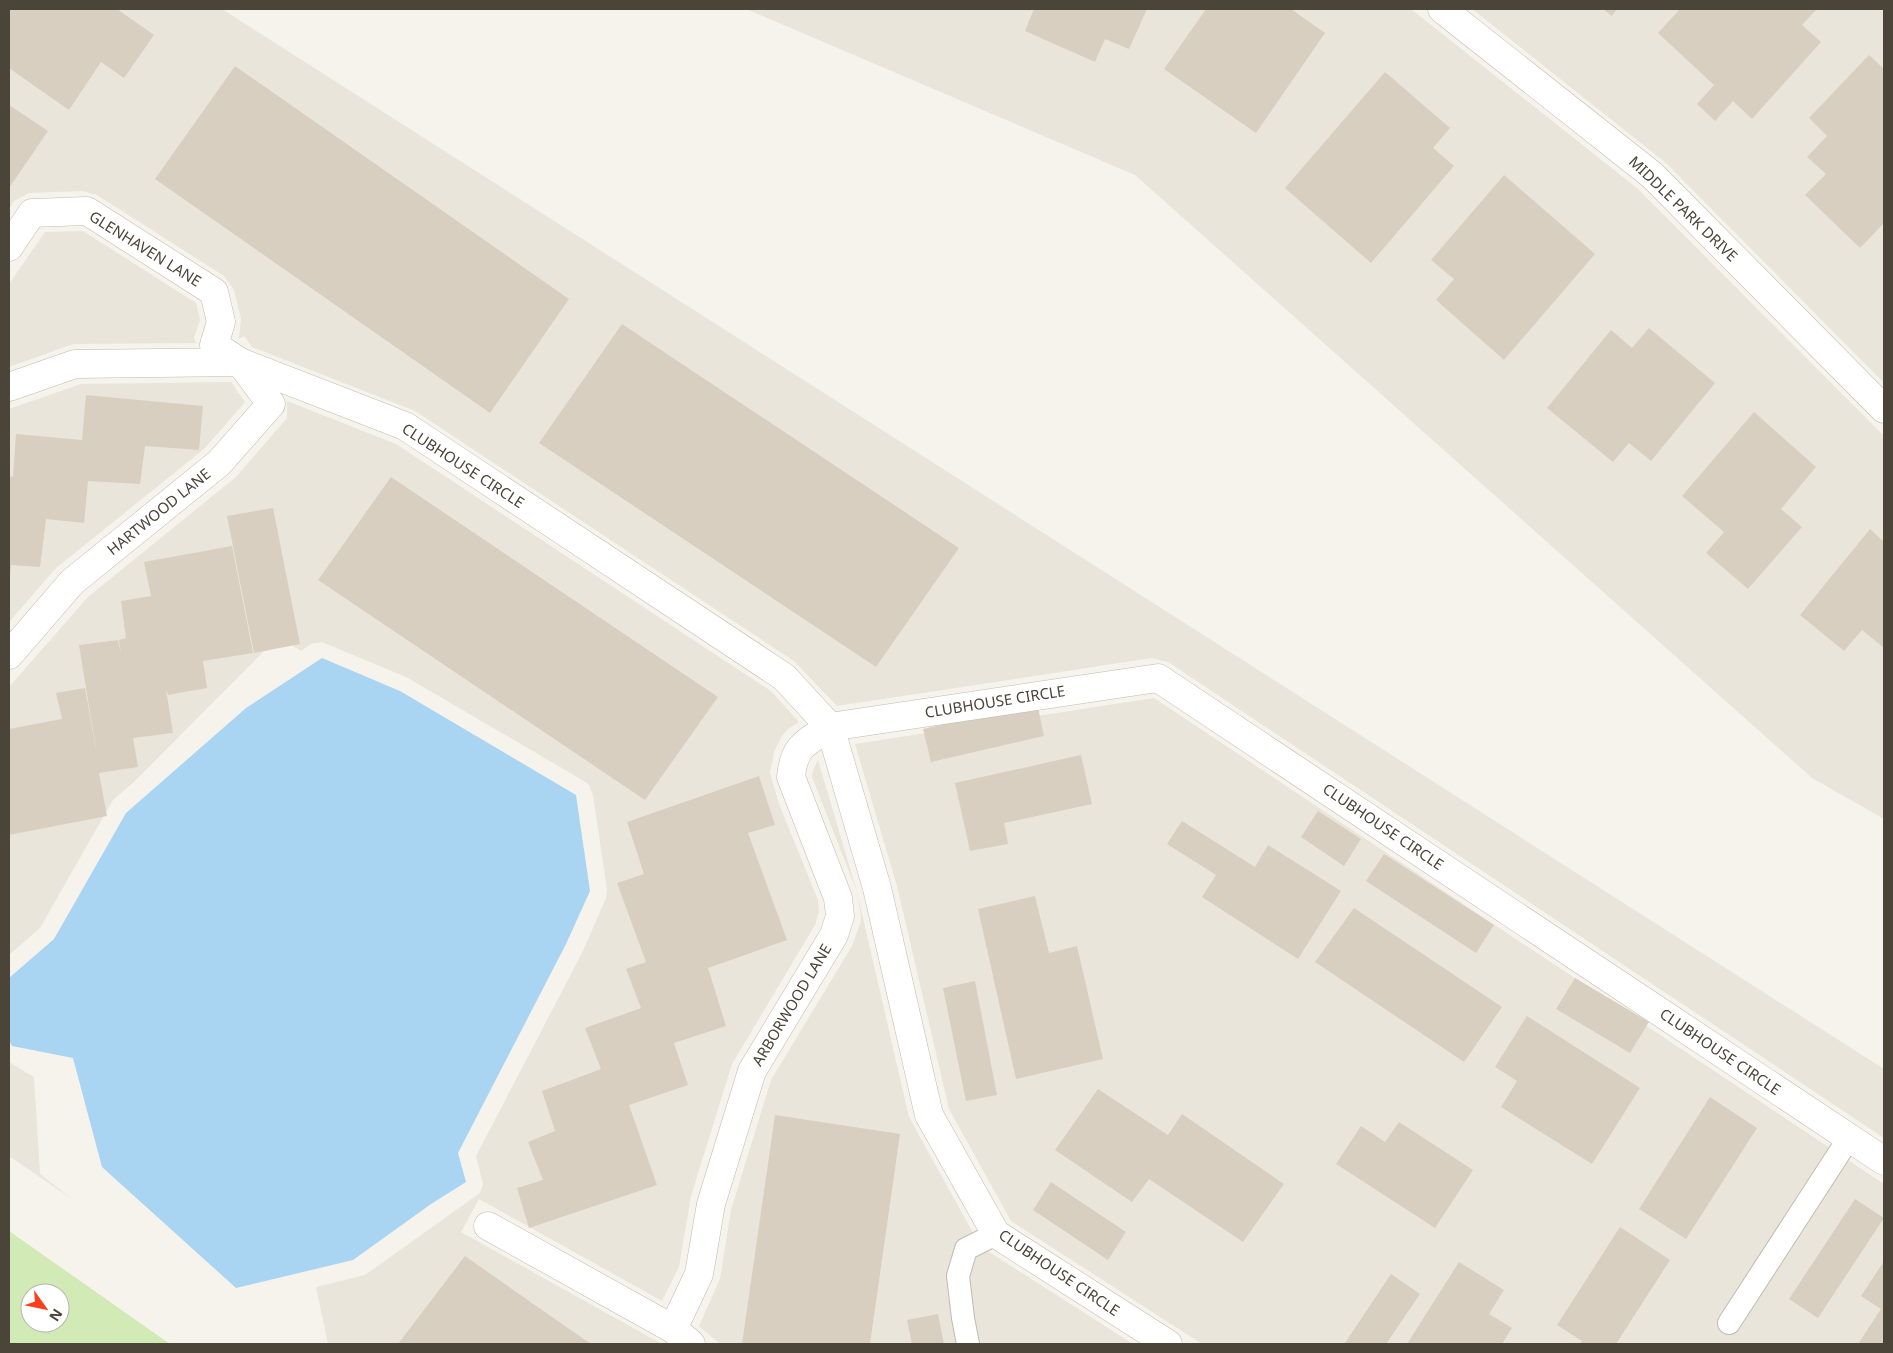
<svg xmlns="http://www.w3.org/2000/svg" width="1893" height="1353" viewBox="0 0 1893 1353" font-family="'Noto Sans',sans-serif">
<rect width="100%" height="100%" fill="#f6f3ec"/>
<g fill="#eae5da">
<path d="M9 9H222L1884 1069V1138L1168 662 1152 658 837 706 794 661 415 411 252 347 244 336 239 339 241 319 234 290 224 276 97 195 83 191 29 193 14 201 9 209Z"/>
<path d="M746 9H1411L1638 189 1884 436V819L1812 778 1135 175Z"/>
<path d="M1472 9H1884V383L1666 163Z"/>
<path d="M83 231 196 303 200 320 194 338 196 343 73 344 9 367V284L45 232Z"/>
<path d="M231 382 245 402 204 449 56 568 9 622V409L81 384Z"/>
<path d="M287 401 396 444 771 691 799 722 787 730 782 736 774 752 770 773 779 804 818 900 819 912 815 925 732 1064 691 1196 679 1267 662 1301 479 1199 461 1232 662 1344H328L316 1287 365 1275 480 1193 483 1184 476 1156 582 953 606 898 607 890 593 795 589 785 584 781 406 677 322 642 311 644 301 651 278 637 135 781 113 800 40 928 9 955V687L88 597 236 477 287 418Z"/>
<path d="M1154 698 1884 1184V1344H1202L1011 1221 949 1109 897 886 855 744Z"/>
<path d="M818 760 857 892 909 1117 978 1242 986 1250 1133 1344H720L699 1326 720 1279 731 1210 771 1080 852 946 860 924 861 916 857 892 812 777 813 770Z"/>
<path d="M9 1062 34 1077 40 1174 72 1199 9 1156Z"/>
</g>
<path fill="#d2eab5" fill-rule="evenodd" d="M9 1231 170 1344H9ZM30 1293H60V1323H30Z"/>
<path fill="#a9d4f2" d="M322 658 400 691 576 795 590 891 566 944 458 1153 466 1182 431 1204 353 1260 236 1288 102 1167 73 1058 12 1046 9 1040V978L54 939 126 813 246 708Z"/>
<g fill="#d8cfc1">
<path d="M9 9H117L154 35 124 78 101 62 69 110 9 68Z"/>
<path d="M1034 9H1147L1129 49 1105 39 1095 62 1025 31Z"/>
<path d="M1206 9H1237L1239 10 1241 9H1291L1325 33 1256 133 1164 69Z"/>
<path d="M1603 9H1617L1612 16Z"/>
<path d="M1680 9H1745L1747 10 1749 9H1817L1802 25 1821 42 1752 119 1733 101 1715 121 1697 104 1714 85 1658 33Z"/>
<path d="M1869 55 1884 69V223L1860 248 1805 195 1826 174 1807 157 1827 136 1809 118Z"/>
<path d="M235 66 569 299 490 413 155 179Z"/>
<path d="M1385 72 1450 128 1433 148 1454 166 1371 263 1285 188Z"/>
<path d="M9 105 48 131 9 188Z"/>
<path d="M1504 175 1595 254 1504 360 1436 300 1454 279 1431 260Z"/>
<path d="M622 324 959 548 876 667 539 443Z"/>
<path d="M1649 328 1715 383 1651 461 1629 443 1613 462 1547 408 1611 330 1632 348Z"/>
<path d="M86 395 203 406 199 450 145 446 140 484 88 481 84 523 46 519 40 567 11 565 10 577H9V476L13 477 16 434 82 440Z"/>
<path d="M1754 412 1816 467 1781 509 1802 527 1748 589 1706 553 1724 532 1682 496Z"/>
<path d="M391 477 718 697 645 800 318 580Z"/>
<path d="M273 508 300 644 254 653 227 516Z"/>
<path d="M1870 529 1884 542V648L1862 630 1844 651 1800 615Z"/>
<path d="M232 546 253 653 203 661 207 688 168 695 166 689 173 733 133 738 138 767 99 773 107 816 9 835V729L62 719 56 693 85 688 98 761 79 645 118 640 121 654 119 640 126 638 121 601 151 596 144 562Z"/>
<path d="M1037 703 1044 736 931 762 923 729Z"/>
<path d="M1081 755 1092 804 1004 823 1008 844 970 851 955 783Z"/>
<path d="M759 776 775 825 748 833 787 940 708 968 726 1026 674 1043 688 1085 629 1105 657 1185 529 1228 517 1188 543 1180 528 1142 555 1131 542 1091 601 1069 585 1028 641 1008 626 969 646 962 617 883 644 874 627 822Z"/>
<path d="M1318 811 1361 839 1344 866 1301 837Z"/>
<path d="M1182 821 1255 867 1268 845 1341 891 1298 959 1202 897 1216 875 1167 844Z"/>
<path d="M1384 854 1494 925 1476 953 1366 881Z"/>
<path d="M1035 896 1049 953 1077 946 1103 1059 1016 1079 978 909Z"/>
<path d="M1354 908 1502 1007 1464 1062 1315 962Z"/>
<path d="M1575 978 1649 1022 1630 1053 1556 1009Z"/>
<path d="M975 981 997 1095 966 1101 943 988Z"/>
<path d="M1527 1016 1640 1088 1592 1164 1501 1107 1517 1081 1495 1067Z"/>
<path d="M1098 1089 1168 1135 1182 1114 1284 1184 1243 1242 1149 1179 1132 1202 1055 1150Z"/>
<path d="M1710 1097 1757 1128 1686 1239 1639 1209Z"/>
<path d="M775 1115 900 1134 870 1344H742Z"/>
<path d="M1399 1122 1473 1170 1435 1228 1336 1164 1361 1126 1385 1142Z"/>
<path d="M1051 1182 1126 1232 1108 1260 1033 1210Z"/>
<path d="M1855 1199 1884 1218 1818 1318 1789 1299Z"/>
<path d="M1620 1227 1670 1260 1616 1344H1580L1582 1341 1557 1325Z"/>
<path d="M465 1256 532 1303 591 1344H398Z"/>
<path d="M1884 1261V1344H1858L1881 1309 1861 1296Z"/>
<path d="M1459 1262 1504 1290 1489 1314 1512 1328 1502 1344H1407Z"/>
<path d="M1391 1274 1420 1294 1386 1344H1348L1345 1343Z"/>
<path d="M938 1314 944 1344H912L907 1320Z"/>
</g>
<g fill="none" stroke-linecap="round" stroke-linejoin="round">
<defs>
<g id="service">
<path d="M1729 1323 1849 1138"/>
<path d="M968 1344 963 1318 958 1276 966 1249 996 1234"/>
</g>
<g id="minor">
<path d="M1442 9 1652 175 1884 409"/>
<path d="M9 247 32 213 87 211 214 292 221 322 214 345 240 362 271 404 219 463 72 582 9 655"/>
<path d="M9 387 75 364 240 362 405 426 784 677 830 727 877 888 929 1115 996 1234 1168 1344"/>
<path d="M488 1226 673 1329"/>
<path d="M691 1344 673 1329 699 1274 711 1204 752 1071 834 935 840 916 838 898 791 777C794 746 805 743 830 727L1158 678 1884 1161"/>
</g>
</defs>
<use href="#service" stroke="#c2bbae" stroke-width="24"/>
<use href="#minor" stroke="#c2bbae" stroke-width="29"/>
<use href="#service" stroke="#fff" stroke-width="22"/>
<use href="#minor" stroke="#fff" stroke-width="28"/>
</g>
<g text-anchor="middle" stroke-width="5" stroke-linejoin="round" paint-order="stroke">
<g font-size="15" fill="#4b4439" stroke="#fff">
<text transform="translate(1683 209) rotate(44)" y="5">MIDDLE PARK DRIVE</text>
<text transform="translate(145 249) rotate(32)" y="5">GLENHAVEN LANE</text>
<text transform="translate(463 466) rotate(33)" y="5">CLUBHOUSE CIRCLE</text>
<text transform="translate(159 512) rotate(-39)" y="5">HARTWOOD LANE</text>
<text transform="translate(995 702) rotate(-9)" y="5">CLUBHOUSE CIRCLE</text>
<text transform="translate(1383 827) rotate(34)" y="5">CLUBHOUSE CIRCLE</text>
<text transform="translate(792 1005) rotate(-59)" y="5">ARBORWOOD LANE</text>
<text transform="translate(1720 1052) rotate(34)" y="5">CLUBHOUSE CIRCLE</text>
<text transform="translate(1059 1273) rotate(34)" y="5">CLUBHOUSE CIRCLE</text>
</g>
</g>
<rect width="1893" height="1353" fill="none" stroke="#4b4439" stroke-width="20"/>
<g transform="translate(45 1308) rotate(123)"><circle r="24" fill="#ffffff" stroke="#b7b4b0"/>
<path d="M0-4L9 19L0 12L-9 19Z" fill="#fc3f1d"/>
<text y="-8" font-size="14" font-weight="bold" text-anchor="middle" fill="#4b4439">N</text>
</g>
</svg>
